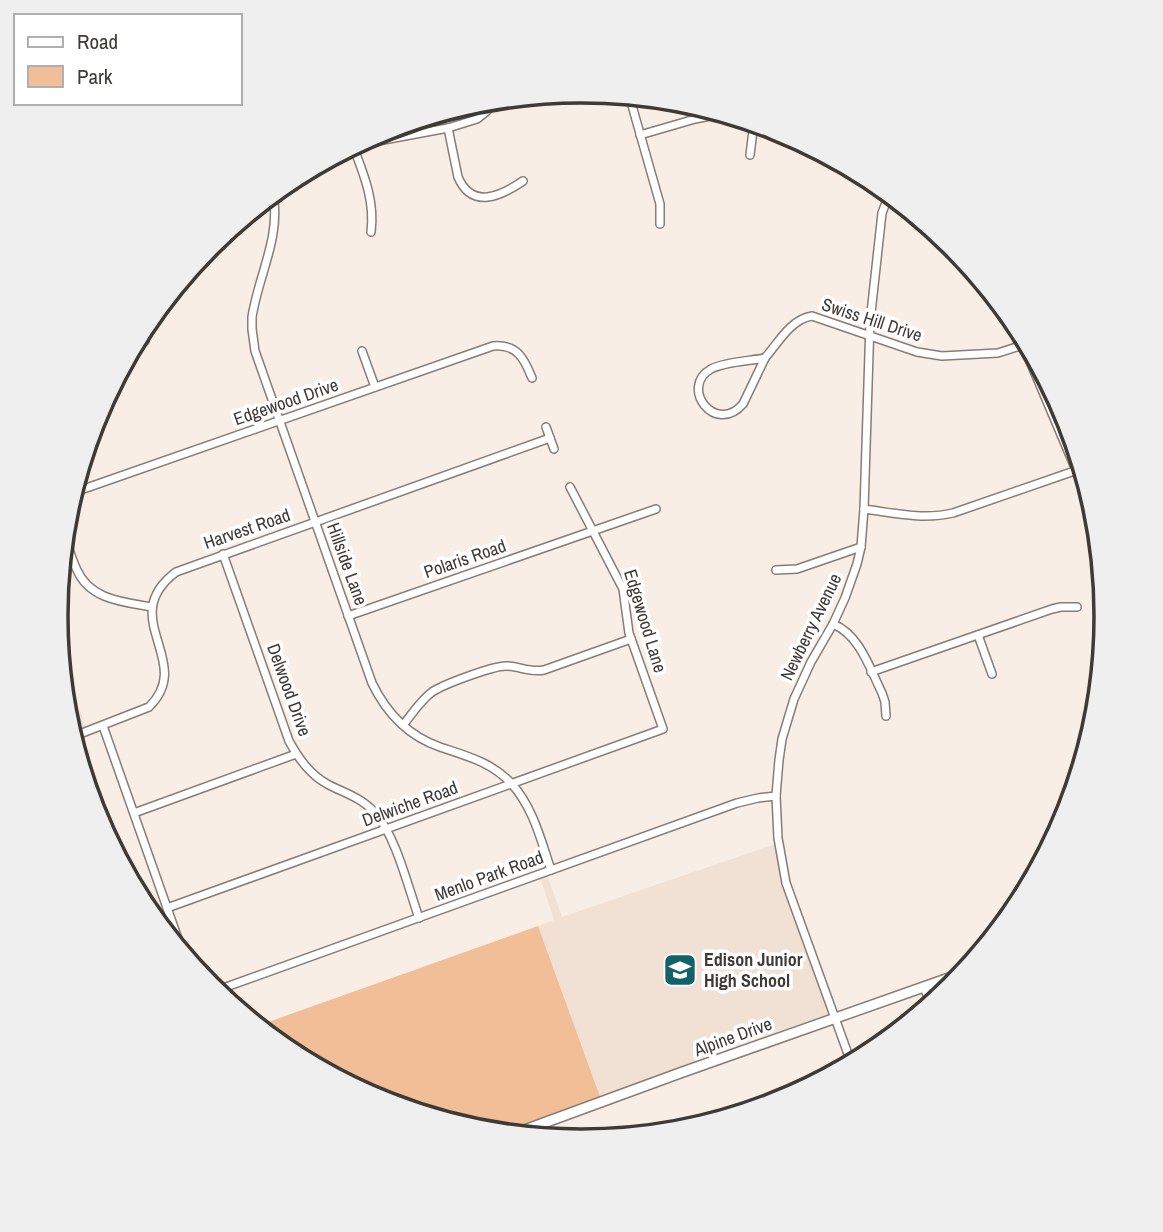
<svg xmlns="http://www.w3.org/2000/svg" width="1163" height="1232" viewBox="0 0 1163 1232" font-family="'Archivo Narrow',sans-serif">
<rect width="100%" height="100%" fill="#f9eee6"/>
<g fill="#f1e0d4">
<path d="M60 652 87 731 72 737 66 718Z"/>
<path d="M779 843 786 883 835 1018 602 1102 538 926 554 920 539 874 546 872 562 917Z"/>
</g>
<path fill="#f1be97" d="M538 926 602 1102 511 1135 479 1131 380 1101 289 1053 257 1026Z"/>
<g fill="none" stroke-linecap="round" stroke-linejoin="round">
<defs>
<g id="minor">
<path d="M629 95 660 204V224"/>
<path d="M448 128 458 177C472 210 501 196 523 181"/>
<path d="M640 135 695 119 725 113"/>
<path d="M351 146 448 128 477 119 487 111 495 99"/>
<path d="M353 146C364 175 375 201 371 232"/>
<path d="M750 155 754 122"/>
<path d="M273 193C281 238 259 273 252 317V329L255 351 372 683C386 712 408 736 440 747 467 756 491 762 511 783 533 807 541 840 551 870"/>
<path d="M136 340 145 341"/>
<path d="M1023 345 1076 470"/>
<path d="M362 351 375 387"/>
<path d="M765 358C778 343 791 319 812 316L917 352 942 356 998 353 1023 345 1028 341"/>
<path d="M765 358 743 404C715 436 679 387 711 369 724 362 749 361 765 358Z"/>
<path d="M546 427 554 449"/>
<path d="M72 493 493 346C517 344 524 358 532 378"/>
<path d="M864 509C894 513 923 520 953 513L1083 468"/>
<path d="M64 533C68 545 71 558 77 570 90 600 124 602 152 607"/>
<path d="M223 554 289 741C299 759 310 775 329 785 345 793 362 798 375 813 396 836 408 887 419 918"/>
<path d="M776 570 797 569 861 547"/>
<path d="M348 616 656 509"/>
<path d="M833 624C860 635 870 669 882 693L885 702 886 716"/>
<path d="M978 635 992 674"/>
<path d="M871 672 1052 609 1061 607H1077"/>
<path d="M403 725C412 714 421 700 432 692 444 684 493 666 506 666 519 666 530 673 544 670L631 639"/>
<path d="M103 726 184 956"/>
<path d="M72 737 149 707C196 661 115 618 176 572L550 438"/>
<path d="M134 813 296 754"/>
<path d="M167 908 663 729 629 633 623 589 570 487"/>
<path d="M924 987 931 1006"/>
<path d="M215 991 737 803 758 798 776 796"/>
<path d="M852 1065 786 883 778 838 776 796 779 760 782 739 794 699 811 662 833 624 845 598 857 564 861 547 864 509 870 322 882 213 890 192"/>
</g>
<path id="tertiary" d="M511 1135 680 1073 966 972"/>
</defs>
<use href="#minor" stroke="#877d76" stroke-width="10"/>
<use href="#tertiary" stroke="#877d76" stroke-width="12"/>
<use href="#minor" stroke="#fff" stroke-width="7"/>
<use href="#tertiary" stroke="#fff" stroke-width="9"/>
</g>
<defs>
<symbol id="school-square" viewBox="-11 -11 22 22"><rect x="-9" y="-9" width="18" height="18" rx="4" fill="#126269" stroke="#fff"/><path d="M0-5L7-2L0 1L-7-2ZM-4 1L0 2.5L4 1V4Q0 6-4 4Z" fill="#fff"/></symbol>
</defs>
<g fill-rule="evenodd">
<use href="#school-square" x="661" y="951" width="38" height="38"/>
</g>
<g text-anchor="middle" stroke-width="7" stroke-linejoin="round" paint-order="stroke">
<g font-size="18" fill="#3e3a36" stroke="#fff">
<text transform="translate(872 320) rotate(18)" y="6">Swiss Hill Drive</text>
<text transform="translate(286 402) rotate(-19)" y="6">Edgewood Drive</text>
<text transform="translate(247 529) rotate(-19)" y="6">Harvest Road</text>
<text transform="translate(465 559) rotate(-19)" y="6">Polaris Road</text>
<text transform="translate(347 564) rotate(70)" y="6">Hillside Lane</text>
<text transform="translate(645 621) rotate(73)" y="6">Edgewood Lane</text>
<text transform="translate(811 627) rotate(-64)" y="6">Newberry Avenue</text>
<text transform="translate(289 690) rotate(70)" y="6">Delwood Drive</text>
<text transform="translate(410 804) rotate(-20)" y="6">Delwiche Road</text>
<text transform="translate(489 876) rotate(-20)" y="6">Menlo Park Road</text>
<text transform="translate(733 1037) rotate(-20)" y="6">Alpine Drive</text>
</g>
<g font-size="18" font-weight="bold" fill="#3e3a36" stroke="#fff" text-anchor="start">
<text x="704" y="966">Edison Junior<tspan x="704" dy="21">High School</tspan></text>
</g>
</g>
<path d="M0 0H1163V1232H0ZM68 616a513 513 0 1 1 1026 0a513 513 0 1 1-1026 0Z" fill="#f0efef" fill-rule="evenodd"/>
<path fill="none" stroke="#3e3a36" stroke-width="3.5" d="M68 616a513 513 0 1 1 1026 0a513 513 0 1 1-1026 0Z"/>
<rect x="14" y="14" width="228" height="91" fill="#ffffff" stroke="#b2b0af" stroke-width="2"/>
<rect x="28" y="37" width="35" height="10" fill="#ffffff" stroke="#b2b0af" stroke-width="2"/>
<text x="77" y="49" font-size="21" fill="#3e3a36">Road</text>
<rect x="28" y="66" width="35" height="21" fill="#f1be97" stroke="#b2b0af" stroke-width="2"/>
<text x="77" y="84" font-size="21" fill="#3e3a36">Park</text>
</svg>
